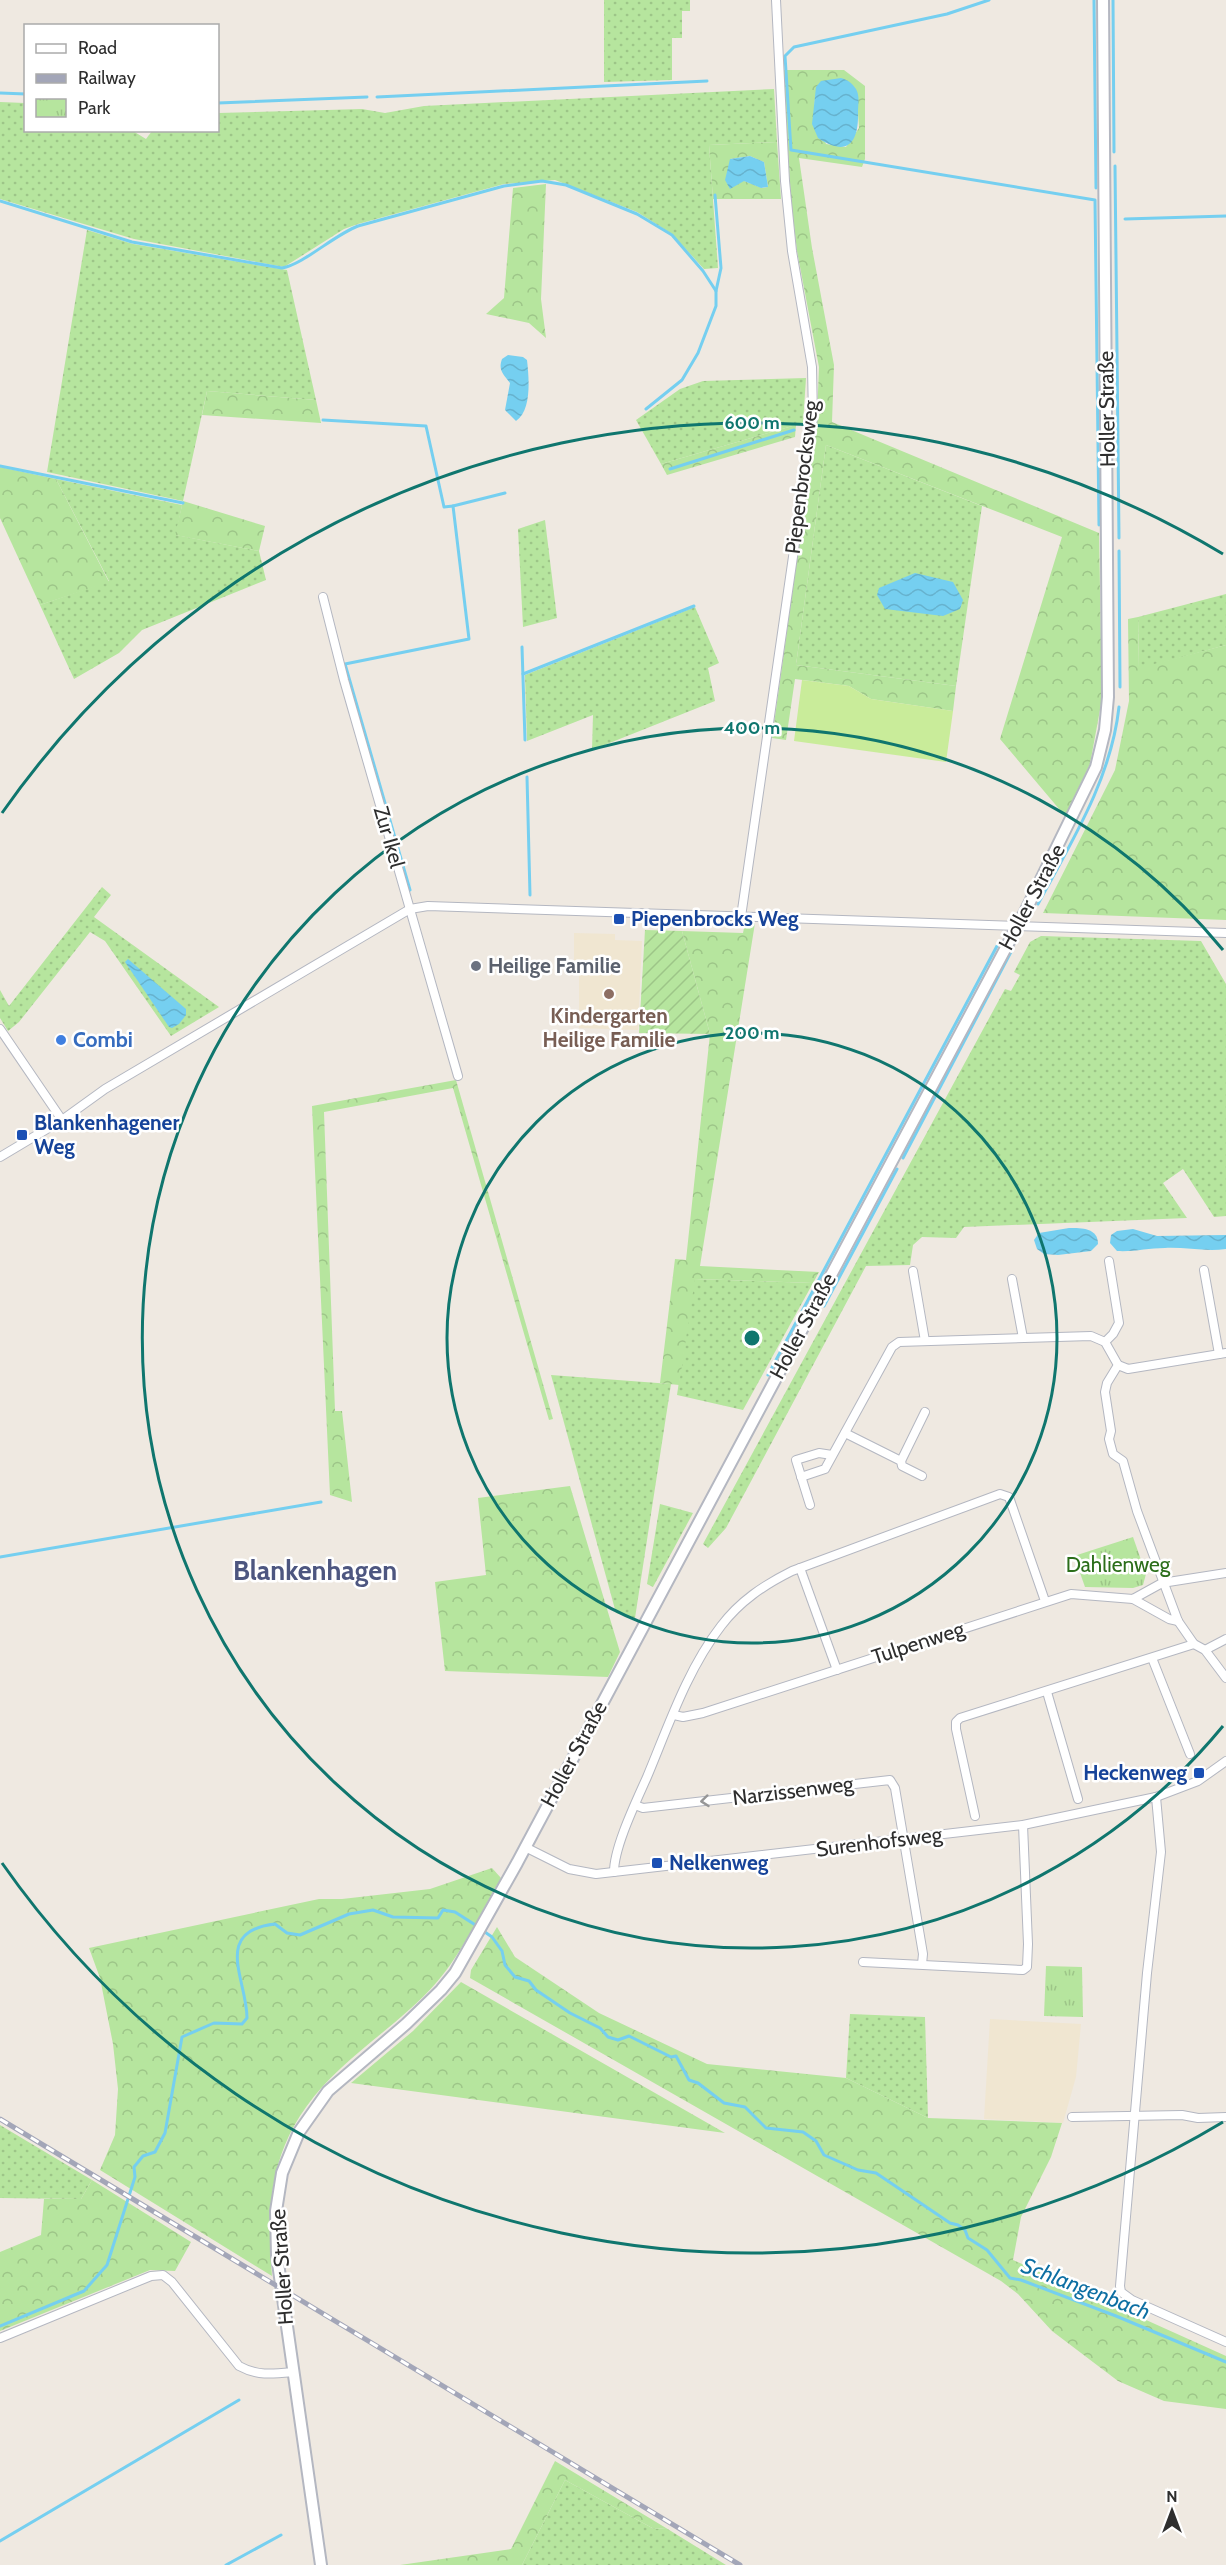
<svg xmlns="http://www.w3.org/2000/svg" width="1226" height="2565" viewBox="0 0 1226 2565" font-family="Cabin,sans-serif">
<defs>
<pattern id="grass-dots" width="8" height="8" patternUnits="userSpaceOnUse" patternTransform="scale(1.5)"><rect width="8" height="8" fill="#b6e59e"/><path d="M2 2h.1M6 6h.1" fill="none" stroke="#9dc588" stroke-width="1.8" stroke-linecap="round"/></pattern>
<pattern id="forest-crowns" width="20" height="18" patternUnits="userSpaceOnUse" patternTransform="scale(1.5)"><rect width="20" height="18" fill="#b6e59e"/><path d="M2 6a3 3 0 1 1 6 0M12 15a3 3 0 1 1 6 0" fill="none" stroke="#9dc588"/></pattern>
<pattern id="park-tufts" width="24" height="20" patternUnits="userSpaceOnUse" patternTransform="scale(1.5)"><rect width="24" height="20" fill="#b6e59e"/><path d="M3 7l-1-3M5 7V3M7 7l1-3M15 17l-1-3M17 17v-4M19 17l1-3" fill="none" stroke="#9dc588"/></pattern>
<pattern id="garden-furrows" width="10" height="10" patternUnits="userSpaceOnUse" patternTransform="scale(1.5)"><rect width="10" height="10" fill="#b6e59e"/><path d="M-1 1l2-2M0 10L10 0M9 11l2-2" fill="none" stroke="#9dc588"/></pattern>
<pattern id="water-waves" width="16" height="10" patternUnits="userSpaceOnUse" patternTransform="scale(1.5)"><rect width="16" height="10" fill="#75cff0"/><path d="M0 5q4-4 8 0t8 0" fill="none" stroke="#66b2ce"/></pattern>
</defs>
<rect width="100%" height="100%" fill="#efe9e1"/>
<g fill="#f0e6d1">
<path d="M574 933 615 934V940L642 941 638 1030 579 1028V962L574 961Z"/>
<path d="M990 2019 1081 2024 1076 2077 1063 2123 984 2119Z"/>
</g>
<g fill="url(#grass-dots)">
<path d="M604 0H690V11H682V38H672V80L604 82Z"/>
<path d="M774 89 777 142 709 145 718 268 704 269 672 234 637 212 555 180 504 184 358 224 344 229 284 267 134 239 0 199V102L25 103 26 130 133 131 146 139 152 131 218 130V113L362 109 385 113 424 106Z"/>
<path d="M87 230 133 244 287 270 316 400 207 391 183 501 47 472Z"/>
<path d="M806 378 803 423 661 464 636 420 680 389 703 381Z"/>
<path d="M826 445 982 506 956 686 796 665Z"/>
<path d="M56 479 182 505 176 535 259 551 266 580 142 630 119 653 74 679 40 605 109 581Z"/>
<path d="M545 520 557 618 523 627 518 529Z"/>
<path d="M1226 594V645L1139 669 1138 617Z"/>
<path d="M695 607 719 663 708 668 715 701 592 750 593 715 527 741 525 675Z"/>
<path d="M102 887 111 895 94 917 219 1007 171 1036 105 941 90 932 19 1022 8 1031 0 1018V990L9 1006Z"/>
<path d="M1041 936 1201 941 1226 984V1216L1214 1217 1183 1169 1163 1183 1187 1218 964 1227 956 1238 922 1237 913 1245 910 1265 866 1266 726 1528 708 1548 703 1544 1005 989 1011 991 1020 975 1014 972 1030 942Z"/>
<path d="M694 1279 813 1283 743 1410 677 1395Z"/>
<path d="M551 1375 671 1384 635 1618 616 1613Z"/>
<path d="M660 1504 693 1513 653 1587 647 1584Z"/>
<path d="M850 2014 925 2017 928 2118 846 2078Z"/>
<path d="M0 2125 92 2180 81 2199 0 2198Z"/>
<path d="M565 2480 654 2529 666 2528 726 2565H522Z"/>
</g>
<g fill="url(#forest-crowns)" fill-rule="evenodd">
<path d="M783 70H844L865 86V159L862 167 799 158 812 248 834 365 832 422 1099 533 1102 699 1090 764 1065 816 1000 739 1062 537 826 445 796 665 956 686 953 711 871 699 849 686 795 679 786 740 772 738 817 417 819 367 797 251 791 199ZM815 97 858 113 859 128 846 147 826 144 814 114Z"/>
<path d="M777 142 781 199H713L709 145ZM750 156 764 162 768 187 762 188 744 181 730 159Z"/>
<path d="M546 184 541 299 546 338 529 323 486 314 504 298 513 188Z"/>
<path d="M207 391 316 400 321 423 202 415Z"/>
<path d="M796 425 795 437 667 475 661 464Z"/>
<path d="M0 467 56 479 109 582 40 605 0 518Z"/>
<path d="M183 501 265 526 259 551 175 535Z"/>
<path d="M1138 617 1139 668 1226 645V920L1043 913 1115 770 1129 701 1128 619Z"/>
<path d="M745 923H755L700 1266 819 1272 813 1283 695 1279 679 1385 660 1383 675 1259 686 1260 710 1034 682 931 743 933Z"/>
<path d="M456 1080 553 1419 549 1420 453 1088 324 1112 335 1411H342L352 1502 330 1495 312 1106Z"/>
<path d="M570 1486 620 1652 608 1677 445 1671 435 1582 486 1575 478 1498Z"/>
<path d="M492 1868 501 1878C482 1910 461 1955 436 1983 408 2015 372 2039 341 2068 274 2130 265 2189 272 2276L100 2170 115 2135 118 2089 113 2044 100 1978 89 1948 319 1899H342L430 1889Z"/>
<path d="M497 1927 515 1957 599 2013 707 2064 846 2078 928 2118 1062 2123 1051 2157 1021 2217 1013 2260 1226 2356V2409L1164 2401 1118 2381 1052 2331 1018 2294 1001 2281 470 1978 471 1970Z"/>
<path d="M461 1982 725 2133 351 2083 413 2031Z"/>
<path d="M92 2180 191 2242 175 2271 150 2270 0 2331V2252L41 2235 44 2199H81Z"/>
<path d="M555 2461 666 2528 654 2529 565 2480 522 2565H400L511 2549Z"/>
</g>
<g fill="url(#park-tufts)">
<path d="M1133 1537 1146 1574 1143 1585 1133 1588 1085 1587 1074 1556Z"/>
<path d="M1046 1966 1082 1967 1083 2017 1044 2016Z"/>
</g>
<path fill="url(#garden-furrows)" d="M645 930 682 931 710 1034 639 1033Z"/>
<path fill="#c9ec9a" d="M802 680 849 686 871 699 953 711 946 762 794 741Z"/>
<g fill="url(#water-waves)">
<path d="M841 78C848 80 852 83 856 89 860 96 858 104 858 112 859 142 848 158 818 138L812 124 816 87 821 81Z"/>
<path d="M750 156 764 162 768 187 761 188 744 181 730 189 725 180 730 159Z"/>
<path d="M508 355 523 357 527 360C529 378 532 410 516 421L505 410 510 383C503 374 498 370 502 359Z"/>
<path d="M915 573 953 582 963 600 960 609 943 616 885 609 877 595 879 588Z"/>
<path d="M128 959 186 1009V1015L179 1024 172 1028 169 1027 125 962Z"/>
<path d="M1069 1228C1082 1228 1098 1228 1098 1244L1091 1251 1058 1255 1044 1254 1037 1249 1034 1240 1039 1233Z"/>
<path d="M1133 1229 1157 1236 1226 1235V1249C1206 1252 1185 1247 1165 1248 1148 1248 1134 1252 1117 1251L1110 1243 1111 1235 1117 1231Z"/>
</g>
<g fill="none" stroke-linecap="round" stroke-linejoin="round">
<g stroke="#75cff0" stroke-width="3">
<path d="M989 0 947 14 794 47 785 56 791 150 1095 200 1099 525"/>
<path d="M1094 0 1096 188"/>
<path d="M1113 0 1114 152"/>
<path d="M0 93 26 94"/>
<path d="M377 97 707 81"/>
<path d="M218 103 367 97"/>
<path d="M1115 166 1119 538"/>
<path d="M715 195 721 268 716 291"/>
<path d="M0 201 132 242 282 268C304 264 334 235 358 226L504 186 542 181 566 185 637 214 672 235 703 271 716 291V306L698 353 682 380 646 409"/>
<path d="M1125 219 1226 216"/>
<path d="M323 420 426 426 444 507 453 506"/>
<path d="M0 466 183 503"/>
<path d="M670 469 794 430"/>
<path d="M1119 551 1120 687"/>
<path d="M522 647 525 740"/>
<path d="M523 674 694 606"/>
<path d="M527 777 530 895"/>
<path d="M410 890 345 664 469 639 453 506 505 493"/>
<path d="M1038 904C1072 841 1111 779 1119 707"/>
<path d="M903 1158 1013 948"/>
<path d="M824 1306 897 1169"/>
<path d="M768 1375 997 946"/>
<path d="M0 1557 321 1502"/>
<path d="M482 1930 492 1937 502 1951 505 1965 515 1977 529 1981 536 1990 570 2013 600 2028 608 2037 618 2040 629 2036 671 2057 676 2056 689 2080 698 2083 724 2103 745 2107 766 2128 803 2132 816 2141 824 2155 858 2170 876 2173 950 2223 958 2225 965 2230 968 2238 987 2250 1010 2278 1021 2280 1116 2316 1226 2362"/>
<path d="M0 2326 84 2291 107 2265 135 2177 134 2167 143 2156 155 2152 165 2133 182 2037 214 2023 242 2024 247 2018C247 1980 212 1931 275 1924L287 1933 300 1935 349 1914 373 1910 393 1917 438 1918 443 1910 455 1912 477 1926"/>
<path d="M0 2541 239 2400"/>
<path d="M226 2565 281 2535"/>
</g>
<defs>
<g id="street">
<path d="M323 597 344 680 458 1076"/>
<path d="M741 917 813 418 812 367 792 251 785 181 776 0"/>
<path d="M0 1029 62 1120"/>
<path d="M0 1157 62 1120 105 1089 410 909 428 906 1226 933"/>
<path d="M1204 1270 1219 1354"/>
<path d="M913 1271 925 1341"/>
<path d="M1012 1279 1023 1338"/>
<path d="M1105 1342 1113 1334 1119 1323 1109 1261"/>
<path d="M1118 1365 1128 1369 1226 1353"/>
<path d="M845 1433 901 1461 902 1466 922 1476"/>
<path d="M901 1461 925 1412"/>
<path d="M801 1477 825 1469 892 1347 899 1342 1091 1336 1105 1342 1118 1365 1107 1383 1105 1392 1111 1431 1109 1439 1113 1454 1123 1461 1137 1511 1178 1621 1194 1644 1205 1650 1226 1678"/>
<path d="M810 1505 796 1460 819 1453 832 1455"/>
<path d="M800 1568 837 1670"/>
<path d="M1133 1599 1169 1619 1178 1621"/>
<path d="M1205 1650 1226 1639"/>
<path d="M1152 1658 1190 1754"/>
<path d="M1047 1692 1078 1799"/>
<path d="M674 1715 683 1717 703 1713 1071 1594 1133 1599 1162 1583 1226 1573"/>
<path d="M1156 1797 1161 1852 1147 1973 1120 2286 1121 2292 1132 2300 1226 2342"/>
<path d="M635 1805 643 1808 890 1780 895 1788 923 1954 922 1964"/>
<path d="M975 1816 956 1729V1722L960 1718 1194 1644"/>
<path d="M525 1847 569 1869 596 1874 1023 1825 1156 1797 1198 1781 1226 1761"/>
<path d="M614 1872C614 1847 636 1802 647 1777 668 1727 687 1670 721 1626 740 1601 764 1585 792 1571L1000 1494 1009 1497 1045 1601"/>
<path d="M863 1962 1023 1970 1027 1967 1028 1944 1023 1825"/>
<path d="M1072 2117 1182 2115 1198 2118 1226 2117"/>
<path d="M0 2338 151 2276 163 2275 172 2282 239 2366C257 2376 273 2374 293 2372"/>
</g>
<path id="secondary" d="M321 2565 277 2256 276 2211 282 2173 299 2132 328 2091 406 2024 441 1990 455 1973 517 1863 1025 912 1096 767 1105 730 1108 697 1103 0"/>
</defs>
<use href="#street" stroke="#b4b7c1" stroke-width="10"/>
<use href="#secondary" stroke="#b4b7c1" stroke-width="14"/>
<use href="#street" stroke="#fff" stroke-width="8"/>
<use href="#secondary" stroke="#fff" stroke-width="10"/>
<defs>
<path id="rail" d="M0 2119 740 2565"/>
</defs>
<use href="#rail" stroke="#a3a6b8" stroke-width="5"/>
<use href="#rail" stroke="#fff" stroke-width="3" stroke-dasharray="9" stroke-linecap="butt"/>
</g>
<defs><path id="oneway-chevron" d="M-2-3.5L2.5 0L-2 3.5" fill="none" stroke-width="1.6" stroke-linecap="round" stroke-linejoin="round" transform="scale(1.5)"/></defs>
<use stroke="#969696" href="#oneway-chevron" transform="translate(705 1801) rotate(174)"/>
<g fill="none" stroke="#0f766e" stroke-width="3">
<circle cx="752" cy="1338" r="305"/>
<path d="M1223 1726A610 610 0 1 1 1223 950"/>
<path d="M1223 2122A915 915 0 0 1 2 1863M2 813A915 915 0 0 1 1223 554"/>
</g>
<g fill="#1a4fb4" stroke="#fff" stroke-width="2">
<rect x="613" y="913" width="12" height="12" rx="3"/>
<rect x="16" y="1129" width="12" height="12" rx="3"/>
<rect x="1193" y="1767" width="12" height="12" rx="3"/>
<rect x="651" y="1857" width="12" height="12" rx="3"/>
</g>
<circle fill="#6b7280" stroke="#fff" stroke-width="2" cx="476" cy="966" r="6"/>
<circle fill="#8d6e63" stroke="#fff" stroke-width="2" cx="609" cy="994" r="6"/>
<circle fill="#3f7fe0" stroke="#fff" stroke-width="2" cx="61" cy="1040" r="6"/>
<g text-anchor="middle" stroke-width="5" stroke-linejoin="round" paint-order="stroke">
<g font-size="21" fill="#2e2e2e" stroke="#fff">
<text transform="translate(1107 409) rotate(-91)" y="7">Holler Straße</text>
<text transform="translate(802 477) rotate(-83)" y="7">Piepenbrocksweg</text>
<text transform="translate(389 837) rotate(74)" y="7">Zur Ikel</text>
<text transform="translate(1032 897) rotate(-62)" y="7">Holler Straße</text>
<text transform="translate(803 1326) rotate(-62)" y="7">Holler Straße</text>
<text transform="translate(918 1643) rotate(-18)" y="7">Tulpenweg</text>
<text transform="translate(574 1754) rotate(-62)" y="7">Holler Straße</text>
<text transform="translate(793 1791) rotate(-7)" y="7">Narzissenweg</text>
<text transform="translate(879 1842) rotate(-7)" y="7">Surenhofsweg</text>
<text transform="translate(282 2267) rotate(-94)" y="7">Holler Straße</text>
</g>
<g font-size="21" font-weight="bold" fill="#164399" stroke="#fff" text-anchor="start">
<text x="631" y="926">Piepenbrocks Weg</text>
<text x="34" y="1130">Blankenhagener<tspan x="34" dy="24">Weg</tspan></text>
<text x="1187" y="1780" text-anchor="end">Heckenweg</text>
<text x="669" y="1870">Nelkenweg</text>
</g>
<g font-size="21" font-weight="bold" fill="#5b616d" stroke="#fff" text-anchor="start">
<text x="488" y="973">Heilige Familie</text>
</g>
<g font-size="21" font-weight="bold" fill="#785e54" stroke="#fff">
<text x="609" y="1023">Kindergarten<tspan x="609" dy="24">Heilige Familie</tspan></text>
</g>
<g font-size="21" font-weight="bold" fill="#366cbe" stroke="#fff" text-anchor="start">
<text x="73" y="1047">Combi</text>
</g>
<g font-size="21" fill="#2c6e1b" stroke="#fff">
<text x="1118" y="1572">Dahlienweg</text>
</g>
<g font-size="22" font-style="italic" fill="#0d6fa3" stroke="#fff">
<text transform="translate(1086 2288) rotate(21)" y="8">Schlangenbach</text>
</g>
<g font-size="27" font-weight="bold" fill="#4d5680" stroke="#fff">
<text x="315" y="1580">Blankenhagen</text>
</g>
</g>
<circle cx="752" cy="1338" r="9" fill="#0f766e" stroke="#fff" stroke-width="3"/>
<g font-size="18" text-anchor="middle" font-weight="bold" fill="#0f766e" stroke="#fff" stroke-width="5" stroke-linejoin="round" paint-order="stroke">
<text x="752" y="429">600 m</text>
<text x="752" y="734">400 m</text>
<text x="752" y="1039">200 m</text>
</g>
<rect x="24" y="24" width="195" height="108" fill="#ffffff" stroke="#ababab" stroke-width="1.5"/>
<rect x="36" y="44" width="30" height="9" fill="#ffffff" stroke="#ababab" stroke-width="1.5"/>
<text x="78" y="54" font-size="18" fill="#2e2e2e">Road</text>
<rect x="36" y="74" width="30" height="9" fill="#a3a6b8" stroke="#ababab" stroke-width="1.5"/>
<text x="78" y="84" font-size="18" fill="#2e2e2e">Railway</text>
<rect x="36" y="99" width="30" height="18" fill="url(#park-tufts)" stroke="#ababab" stroke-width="1.5"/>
<text x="78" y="114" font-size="18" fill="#2e2e2e">Park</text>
<g transform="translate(1172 2511)" stroke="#ffffff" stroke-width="4.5" paint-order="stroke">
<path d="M0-4.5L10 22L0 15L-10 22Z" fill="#2e2e2e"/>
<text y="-9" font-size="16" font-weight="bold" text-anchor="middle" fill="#2e2e2e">N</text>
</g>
</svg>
